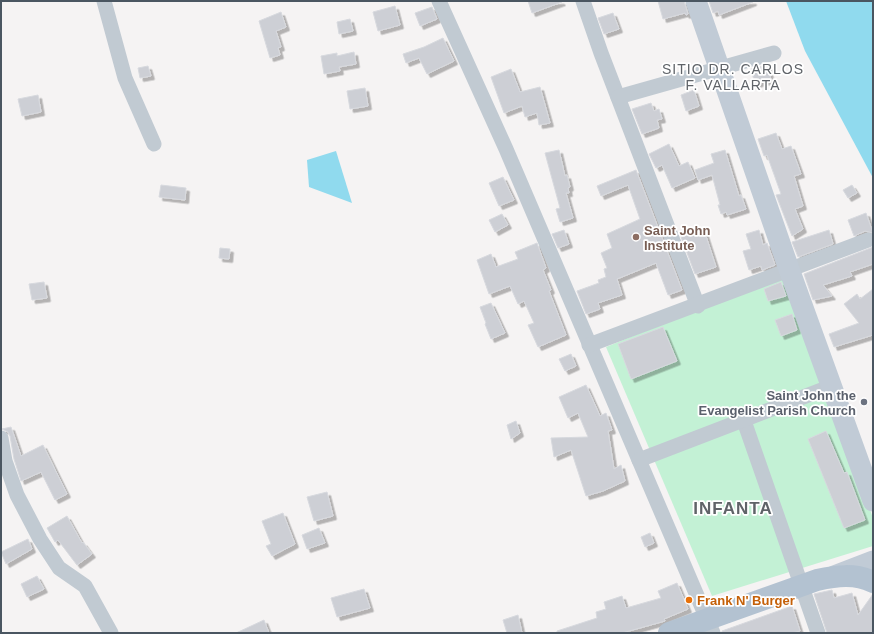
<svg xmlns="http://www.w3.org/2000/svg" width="874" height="634" viewBox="0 0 874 634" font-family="Arial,sans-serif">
<defs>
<filter id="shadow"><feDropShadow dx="3.5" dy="3.5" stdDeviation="0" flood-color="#0004"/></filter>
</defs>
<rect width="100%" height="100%" fill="#f5f3f3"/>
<path fill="#c3f1d5" d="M784 275 873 518V546L712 596 606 347Z"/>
<g fill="#90daee">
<path d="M786 1H873V178L805 51Z"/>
<path d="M336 151 352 203 309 187 307 160Z"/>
</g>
<g fill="#cdcfd5" stroke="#d7d9de" filter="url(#shadow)">
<path d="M528 1H561L562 2 532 13Z"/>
<path d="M658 1H684L688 14 686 15 685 13 663 19Z"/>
<path d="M709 1H753V2L719 15 718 11 713 13Z"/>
<path d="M395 6 400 25 378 31 373 12Z"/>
<path d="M432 7 437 19 420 26 415 13Z"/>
<path d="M281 12 286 27 276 31 281 47 278 48 280 55 270 58 259 21Z"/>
<path d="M613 13 619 29 604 34 598 18Z"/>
<path d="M350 19 353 31 339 34 337 22Z"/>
<path d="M443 38 454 61 427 74 419 58 406 63 403 54 424 47Z"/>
<path d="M354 52 356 64 339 67 340 71 324 74 321 56 337 53V56Z"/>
<path d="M768 65 771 80 755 84 751 69Z"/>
<path d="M148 66 151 76 140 78 138 68Z"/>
<path d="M511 69 520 92 540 87 550 123 539 125 537 113 525 117 522 106 504 113 491 77Z"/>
<path d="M365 88 368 106 350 109 347 91Z"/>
<path d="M694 90 699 106 686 111 681 95Z"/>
<path d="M38 95 41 112 22 116 18 99Z"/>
<path d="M651 103 654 111 659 109 662 119 657 120 659 128 642 134 632 109Z"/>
<path d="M776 133 782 149 791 146 801 174 794 176 803 206 795 209 803 229 792 236 776 195 781 194 767 155 764 156 758 139Z"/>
<path d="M669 144 679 166 688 162 695 178 672 188 662 165 656 168 649 154Z"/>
<path d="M559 150 565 176 567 175 570 187 568 188 569 193H566L573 218 560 222 556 209 560 208 545 153Z"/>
<path d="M725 150 739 196 741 195 746 209 727 215 726 212 721 214 718 205H720L712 175 698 180 695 170 714 163 711 154Z"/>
<path d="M636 170 682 290 668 295 656 263 617 279 622 295 598 303 600 309 586 314 577 291 599 283 598 280 606 277 604 269 607 268 601 253 612 248 607 234 640 219 628 185 601 196 597 186Z"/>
<path d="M503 177 514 200 499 206 489 183Z"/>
<path d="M161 185 186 188 185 200 159 197Z"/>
<path d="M852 185 857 193 848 198 843 190Z"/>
<path d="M866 213 873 233 865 231 854 236 848 220Z"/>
<path d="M502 214 508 225 495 232 489 220Z"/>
<path d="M564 230 569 244 558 248 552 234Z"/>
<path d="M704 230 716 267 695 274 681 237Z"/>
<path d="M759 230 763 245 767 243 775 265 762 270 761 266 749 270 743 251 751 249 746 234Z"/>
<path d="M829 230 833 244 798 257 792 242Z"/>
<path d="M537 243 546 268 543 270 551 290 549 291 566 335 538 347 528 325 534 323 524 301 518 304 510 286 489 294 477 260 491 254 496 267 518 259 515 252Z"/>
<path d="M873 247V264L850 272 852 276 823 285 832 296 813 300 804 274Z"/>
<path d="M220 248 230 249 229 259 219 258Z"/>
<path d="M44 282 47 298 32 300 29 284Z"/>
<path d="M781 282 786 296 768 301 764 289Z"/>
<path d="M873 289V335L834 347 829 334 859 323 844 304 857 294 860 299Z"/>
<path d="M491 303 505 333 491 339 485 324 486 323 480 307Z"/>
<path d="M792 314 797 330 781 336 775 320Z"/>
<path d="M663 327 677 361 631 379 618 344Z"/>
<path d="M571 354 576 366 565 371 559 359Z"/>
<path d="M586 385 600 416 606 413 612 430 608 431 614 469 621 465 625 481 603 491 586 496 571 450 554 457 551 438 588 437 578 413 568 418 559 397Z"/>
<path d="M516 421 520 433 511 439 507 425Z"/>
<path d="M11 427 21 456 43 445 67 494 55 500 41 472 21 481 14 459 10 436 8 432 2 429Z"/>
<path d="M826 431 844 473 847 472 865 520 844 528 808 439Z"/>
<path d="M327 492 333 516 314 521 307 497Z"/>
<path d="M283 513 295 544 272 556 266 546 271 544 262 521Z"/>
<path d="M67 516 82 543 83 542 92 554 77 565 58 540 55 542 47 528Z"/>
<path d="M319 528 325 543 307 549 302 535Z"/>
<path d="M650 533 654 543 645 547 641 537Z"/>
<path d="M28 539 32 549 6 564 1 552Z"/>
<path d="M37 576 44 589 27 597 21 584Z"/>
<path d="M677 583 688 609 664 619 665 621 622 633H557V631L597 618 596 612 606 609 604 602 622 596 626 608 661 598 658 591Z"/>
<path d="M364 589 370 608 337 617 331 598Z"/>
<path d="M832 590 834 598 852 593 858 615 873 594V633H827L814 594Z"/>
<path d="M792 606 800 631 792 633H722V631Z"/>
<path d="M518 615 522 633H507L503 620Z"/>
<path d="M264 620 269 633H236Z"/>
</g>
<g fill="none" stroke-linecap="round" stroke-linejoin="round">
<g stroke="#c1cad2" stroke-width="15">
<path d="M104 1 125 78 154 144"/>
<path d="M439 1 506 149 713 633"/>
<path d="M583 1 601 53 698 306"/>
<path d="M618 97 774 53"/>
<path d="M589 345 868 240"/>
<path d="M744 421 818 633"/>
<path d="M1 438 5 461 17 495 40 539 59 568 85 586 111 633"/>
<path d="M639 460 832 386"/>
</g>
<g stroke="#c1cbd6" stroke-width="21">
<path d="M696 1 789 269 873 501"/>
<path d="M834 576 873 561"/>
</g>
<path stroke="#b3c2d1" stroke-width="22" d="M669 633 817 580C836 576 855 573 873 582"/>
</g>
<circle fill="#8d6e63" stroke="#fff" stroke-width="1.5" cx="636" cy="237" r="4"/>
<circle fill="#6b7280" stroke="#fff" stroke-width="1.5" cx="864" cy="402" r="4"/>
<circle fill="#e8710a" stroke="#fff" stroke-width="1.5" cx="689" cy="600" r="4"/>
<g text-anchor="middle" stroke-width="3.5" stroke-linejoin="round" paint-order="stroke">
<g font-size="13" font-weight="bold" fill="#785e54" stroke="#fff" text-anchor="start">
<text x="644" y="235">Saint John<tspan x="644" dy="15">Institute</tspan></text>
</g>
<g font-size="13" font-weight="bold" fill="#5b616d" stroke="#fff" text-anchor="end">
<text x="856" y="400">Saint John the<tspan x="856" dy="15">Evangelist Parish Church</tspan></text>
</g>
<g font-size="13" font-weight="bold" fill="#c56008" stroke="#fff" text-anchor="start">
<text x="697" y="605">Frank N' Burger</text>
</g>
<g font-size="14" letter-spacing="1" fill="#5f6368" stroke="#fff">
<text x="733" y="74">SITIO DR. CARLOS<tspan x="733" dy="16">F. VALLARTA</tspan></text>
</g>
<g font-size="17" font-weight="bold" letter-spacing="1" fill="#5f6368" stroke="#fff">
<text x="733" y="514">INFANTA</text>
</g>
</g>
<rect width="874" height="634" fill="none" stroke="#4a5661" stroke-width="4"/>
</svg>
